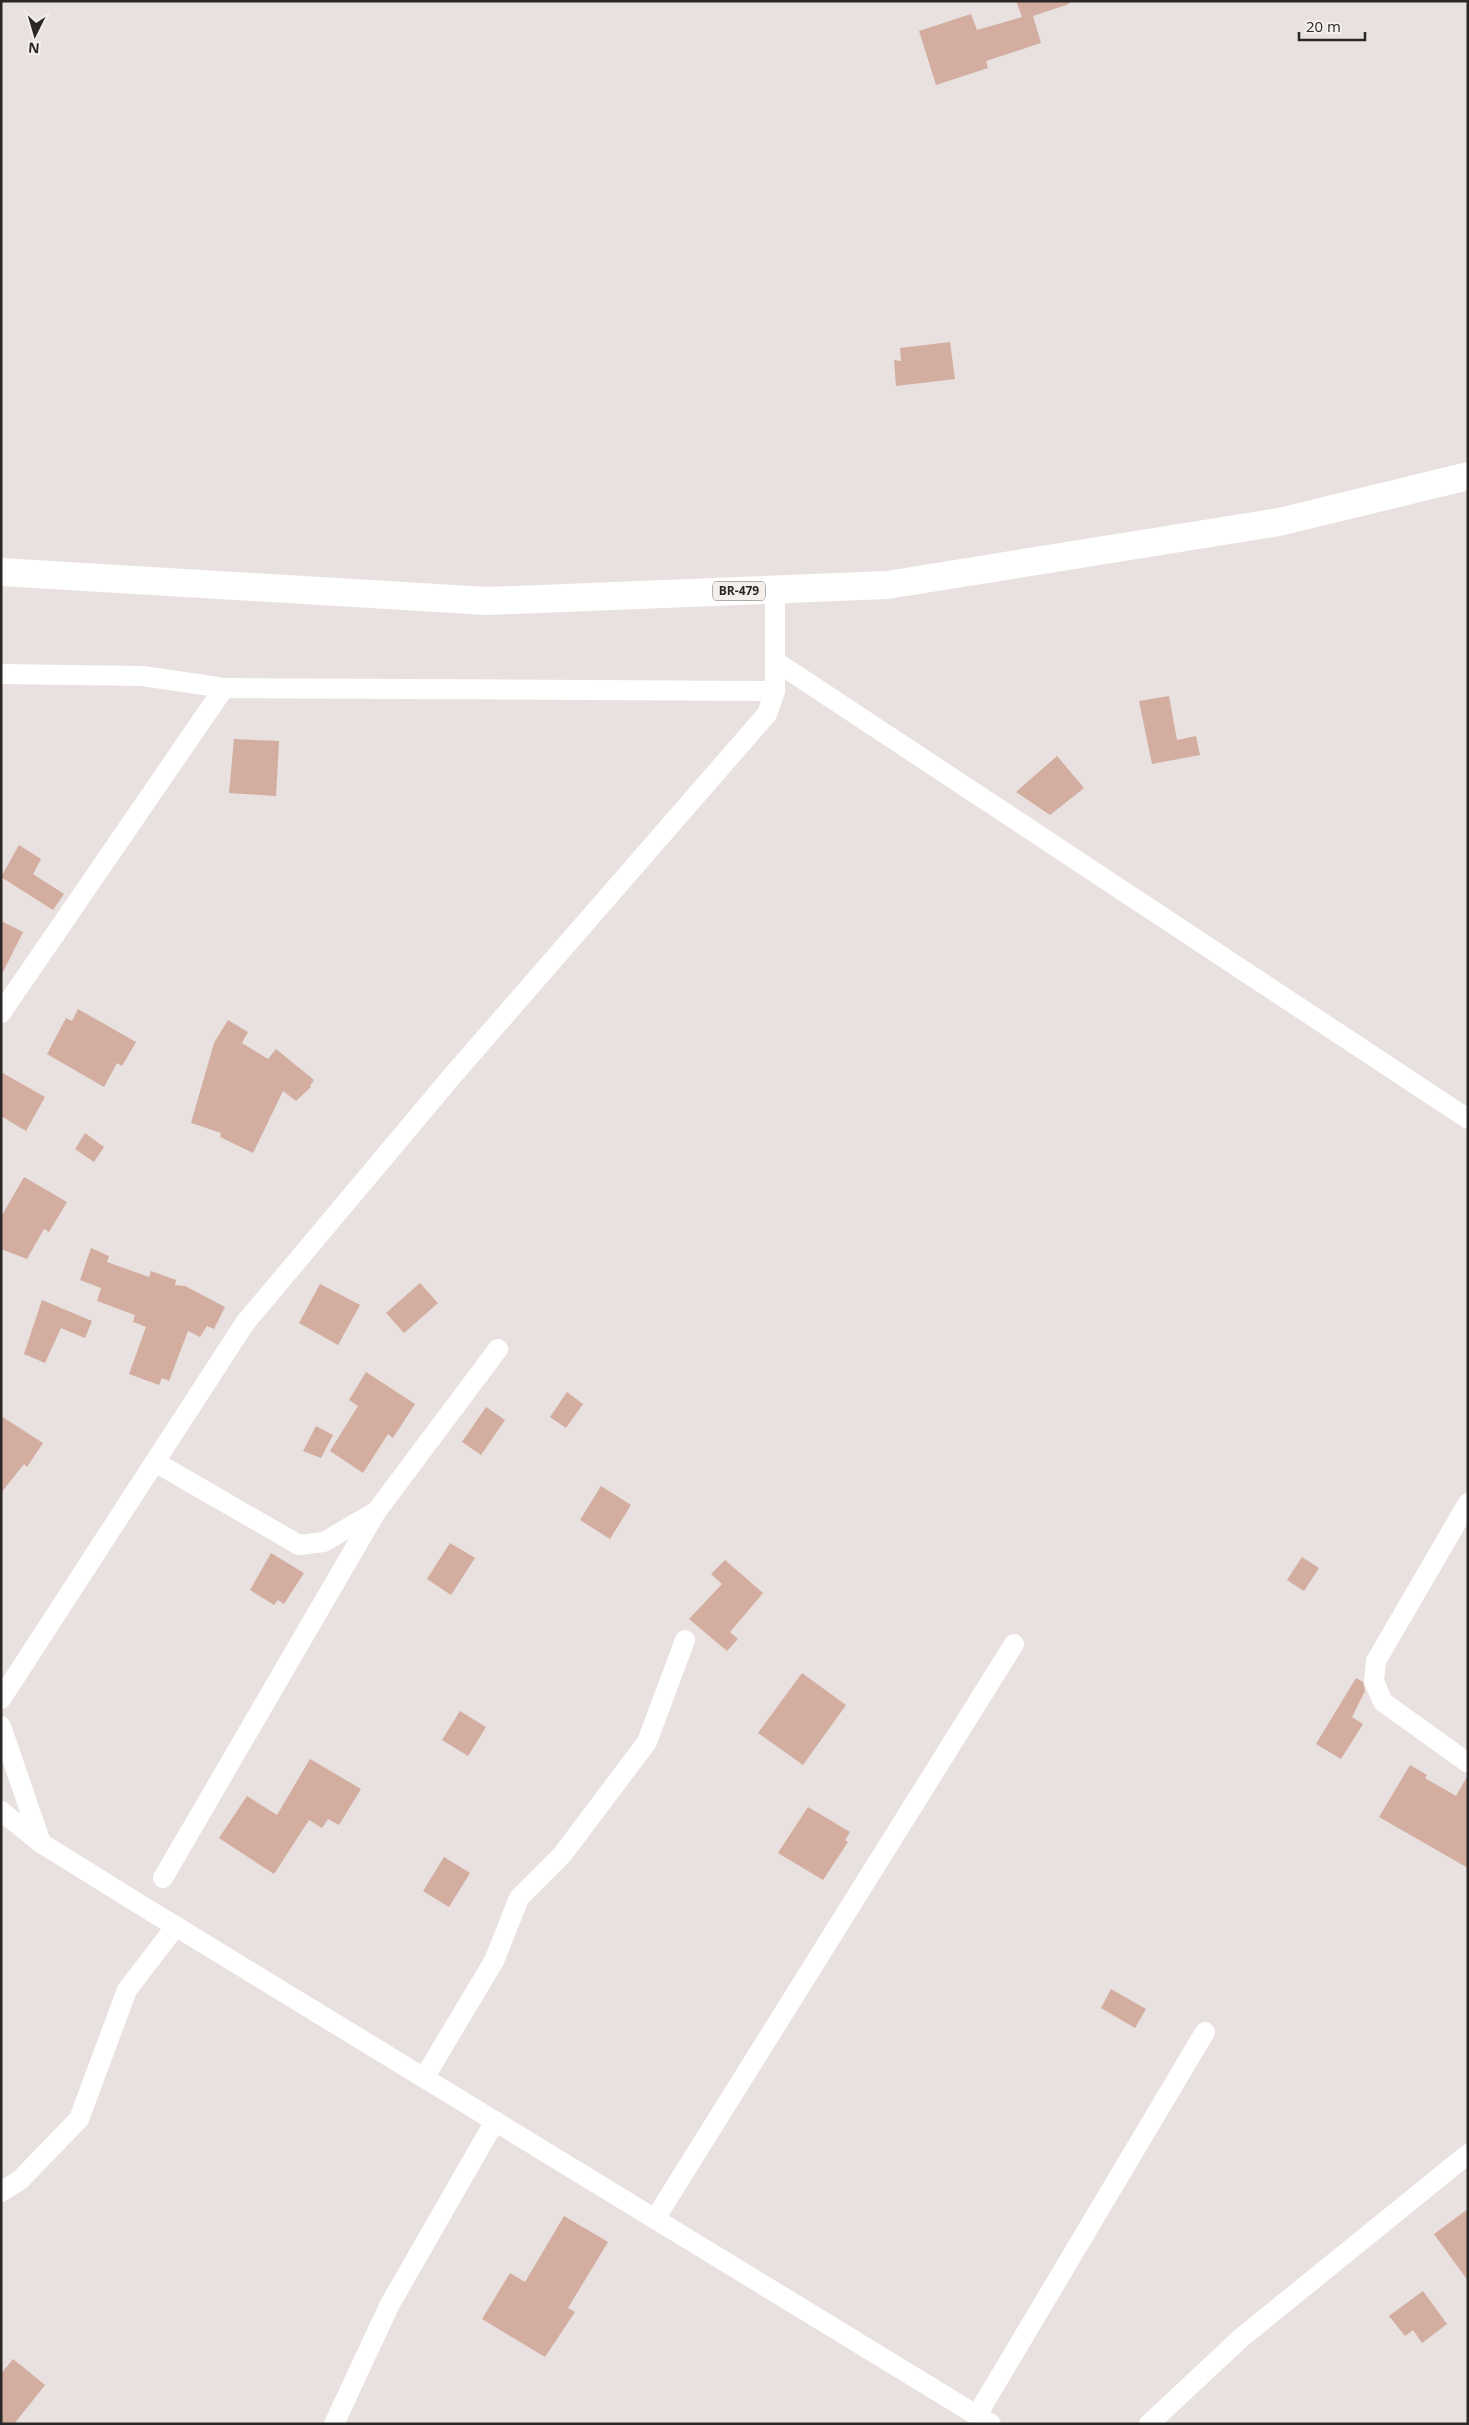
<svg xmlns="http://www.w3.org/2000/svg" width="1469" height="2425" viewBox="0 0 1469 2425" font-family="'Open Sans',sans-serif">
<rect width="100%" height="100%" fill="#e8e1df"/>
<g fill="#d2ada0">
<path d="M1016 1H1068L1069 4 1033 16 1041 43 986 61 988 68 936 85 919 31 971 14 977 30 1022 17Z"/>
<path d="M950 342 955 379 896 386 894 360 901 361 900 348Z"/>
<path d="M1169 696 1177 740 1196 736 1200 755 1152 764 1139 701Z"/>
<path d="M234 739 279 741 276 796 229 793Z"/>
<path d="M1057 756 1084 788 1050 815 1016 792Z"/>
<path d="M19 845 41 859 33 874 64 894 53 910 1 877Z"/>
<path d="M1 921 23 932 1 976Z"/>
<path d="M78 1009 136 1042 122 1066 117 1063 104 1087 47 1054 66 1018 72 1021Z"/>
<path d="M228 1020 248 1032 242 1043 268 1059 276 1049 314 1080 310 1086 311 1087 296 1101 283 1091 253 1153 220 1137 221 1133 191 1123 214 1043Z"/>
<path d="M1 1072 45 1097 26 1131 1 1116Z"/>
<path d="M85 1133 104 1147 94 1162 75 1149Z"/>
<path d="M24 1177 67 1202 49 1232 44 1229 27 1259 1 1249V1217Z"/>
<path d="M91 1248 109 1256 107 1262 149 1277 151 1271 176 1280 175 1285 185 1286 225 1307 214 1329 207 1326 200 1337 188 1331 169 1381 162 1378 159 1385 129 1374 146 1327 133 1322 135 1315 97 1301 101 1288 80 1280Z"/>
<path d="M420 1283 438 1303 404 1333 386 1313Z"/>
<path d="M320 1284 360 1305 338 1345 299 1323Z"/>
<path d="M42 1300 92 1321 85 1338 61 1328 45 1363 24 1354Z"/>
<path d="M366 1372 415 1404 393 1438 388 1434 363 1473 330 1451 358 1406 349 1400Z"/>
<path d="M567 1392 583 1404 566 1428 550 1417Z"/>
<path d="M486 1407 505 1420 481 1455 462 1442Z"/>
<path d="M1 1416 43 1443 27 1467 24 1464 1 1493Z"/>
<path d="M316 1426 333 1435 321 1458 303 1451Z"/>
<path d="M601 1486 631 1505 610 1539 580 1520Z"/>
<path d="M450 1543 475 1558 451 1595 427 1579Z"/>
<path d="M271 1553 304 1573 284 1604 278 1600 274 1605 250 1590Z"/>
<path d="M1302 1557 1319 1568 1304 1591 1287 1580Z"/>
<path d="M725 1560 763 1593 730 1632 738 1639 727 1651 689 1619 722 1584 711 1574Z"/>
<path d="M802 1673 846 1705 803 1765 758 1733Z"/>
<path d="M1356 1678 1363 1682 1365 1691 1352 1717 1363 1724 1341 1759 1316 1744Z"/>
<path d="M460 1711 486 1727 468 1756 442 1740Z"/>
<path d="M310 1759 361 1789 339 1825 328 1819 322 1828 309 1820 274 1874 219 1838 247 1796 277 1815Z"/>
<path d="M1410 1765 1427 1775 1425 1778 1456 1796 1468 1775V1868L1379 1817Z"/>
<path d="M808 1807 850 1832 845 1840 848 1842 823 1880 778 1853Z"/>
<path d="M444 1857 470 1873 449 1907 423 1891Z"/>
<path d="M1111 1989 1146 2009 1135 2028 1101 2008Z"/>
<path d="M1468 2209V2281L1434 2234Z"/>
<path d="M564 2216 608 2242 568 2308 575 2312 545 2357 482 2319 510 2273 525 2282Z"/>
<path d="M1423 2291 1447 2324 1422 2343 1413 2330 1405 2336 1389 2316Z"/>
<path d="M13 2359 45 2385 14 2424H1V2374Z"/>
</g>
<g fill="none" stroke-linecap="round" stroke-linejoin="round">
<g stroke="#fff" stroke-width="20">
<path d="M775 661 1468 1119"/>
<path d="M1 674 143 676 224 688"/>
<path d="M1 1013 224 688 775 691"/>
<path d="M155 1462 299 1545 324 1542 375 1512"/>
<path d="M1468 1503 1376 1661 1374 1681 1383 1702 1468 1763"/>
<path d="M1 1699 245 1323 453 1075 767 714 775 691V590"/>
<path d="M1 1726 41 1843"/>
<path d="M1 1811 41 1843 144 1907 991 2424"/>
<path d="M163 1878 376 1512 498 1349"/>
<path d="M424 2078 494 1961 519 1898 562 1855 647 1742 685 1640"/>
<path d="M1 2192 20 2180 79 2119 127 1990 176 1926"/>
<path d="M655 2219 1014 1644"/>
<path d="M977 2415 1205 2032"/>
<path d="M334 2424 390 2304 495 2121"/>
<path d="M1149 2424 1241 2338 1468 2154"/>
</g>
<path stroke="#fff" stroke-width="28" d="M1 572 487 601 887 585 1279 522 1468 476"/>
</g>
<g text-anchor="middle" stroke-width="4" stroke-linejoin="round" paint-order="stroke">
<rect fill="#f5efec" stroke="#676462" stroke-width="1" x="713" y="581.5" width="52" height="19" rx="4"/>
<g font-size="12" font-weight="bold" fill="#2a2827">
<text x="739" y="595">BR-479</text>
</g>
</g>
<rect width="1469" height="2425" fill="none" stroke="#2a2827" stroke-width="5"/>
<g transform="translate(35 35) rotate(185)" stroke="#f5efec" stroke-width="4" paint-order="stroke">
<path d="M0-4L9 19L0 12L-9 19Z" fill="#2a2827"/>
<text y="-8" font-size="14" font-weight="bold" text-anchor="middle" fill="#2a2827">N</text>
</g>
<path d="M1299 32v8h66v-8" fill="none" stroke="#2a2827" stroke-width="2.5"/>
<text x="1306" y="32" font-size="15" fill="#2a2827" stroke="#f5efec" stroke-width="4" paint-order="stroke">20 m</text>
</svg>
